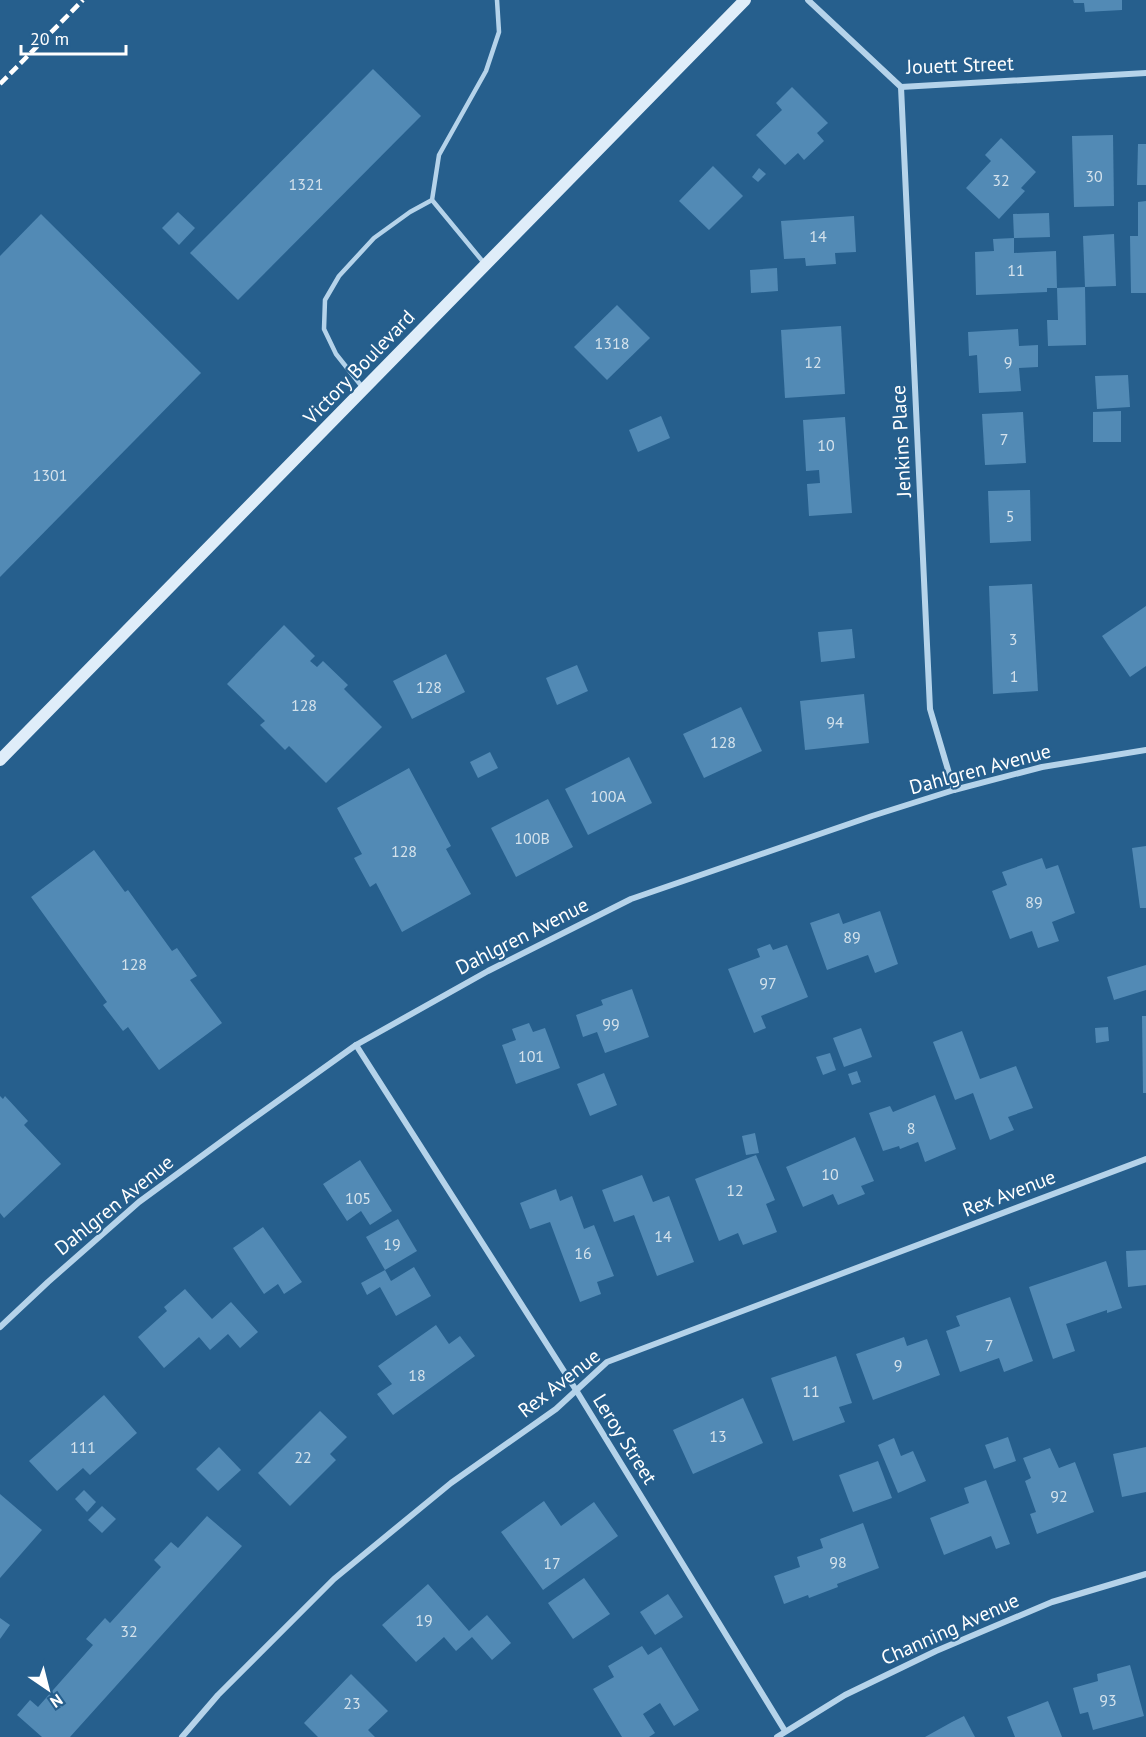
<svg xmlns="http://www.w3.org/2000/svg" width="1146" height="1737" viewBox="0 0 1146 1737" font-family="'PT Sans',sans-serif">
<rect width="100%" height="100%" fill="#265f8d"/>
<g fill="#528ab5">
<path d="M1073 0H1122V10L1085 12 1084 3H1074Z"/>
<path d="M373 69 421 116 238 300 190 253Z"/>
<path d="M792 87 828 123 817 133 824 141 804 160 798 153 785 165 756 135 782 110 776 103Z"/>
<path d="M1113 135 1114 206 1074 207 1072 136Z"/>
<path d="M1001 138 1036 172 1021 188 1025 191 999 219 966 188 991 161 985 155Z"/>
<path d="M1138 144H1146V185H1137Z"/>
<path d="M713 166 743 196 709 230 679 201Z"/>
<path d="M759 168 766 174 758 182 752 177Z"/>
<path d="M1146 201V293H1131L1130 236H1138V202Z"/>
<path d="M178 212 195 228 179 245 162 228Z"/>
<path d="M1049 213 1050 237 1014 238 1013 214Z"/>
<path d="M41 214 201 373 0 577V256Z"/>
<path d="M854 216 856 252 835 253 836 264 806 266 805 258 784 259 781 221Z"/>
<path d="M1114 234 1116 286 1085 287 1083 236Z"/>
<path d="M1014 238V253L1056 251 1057 288H1047V292L976 295 975 252 994 251 993 239Z"/>
<path d="M777 268 778 291 751 293 750 270Z"/>
<path d="M1085 287 1086 345 1048 346 1047 320H1058L1057 288Z"/>
<path d="M617 305 650 338 607 380 574 347Z"/>
<path d="M841 326 845 394 785 398 781 330Z"/>
<path d="M1018 329 1019 346 1038 345V367L1019 368 1021 391 979 393 977 355 969 356 968 332Z"/>
<path d="M1128 375 1130 407 1097 409 1095 376Z"/>
<path d="M1121 411V442H1093V412Z"/>
<path d="M1023 412 1026 463 985 465 982 414Z"/>
<path d="M661 416 670 438 638 452 629 430Z"/>
<path d="M845 417 852 513 809 516 807 484 820 483 819 470 806 471 803 420Z"/>
<path d="M1030 490 1031 541 990 543 988 491Z"/>
<path d="M1032 584 1038 691 993 694 989 586Z"/>
<path d="M1146 606V666L1130 677 1102 636Z"/>
<path d="M284 625 315 656 310 661 317 667 323 661 348 685 344 689 382 727 326 783 289 746 285 750 260 725 265 721 227 684Z"/>
<path d="M852 629 855 658 821 662 818 632Z"/>
<path d="M446 654 465 692 412 719 393 681Z"/>
<path d="M577 665 588 691 557 705 546 678Z"/>
<path d="M864 694 869 743 805 750 800 701Z"/>
<path d="M741 707 762 751 704 778 683 734Z"/>
<path d="M490 752 498 768 478 778 470 762Z"/>
<path d="M629 757 652 803 588 835 565 789Z"/>
<path d="M409 768 451 846 446 849 471 894 402 932 376 883 370 887 354 858 362 854 337 808Z"/>
<path d="M548 799 573 847 516 877 491 828Z"/>
<path d="M1146 846V908H1140L1132 848Z"/>
<path d="M94 850 125 892 128 890 172 951 177 948 197 976 190 980 222 1023 159 1070 128 1027 123 1031 103 1005 107 1002 31 897Z"/>
<path d="M1042 858 1046 869 1058 865 1075 913 1052 922 1059 941 1038 948 1032 931 1010 939 992 891 1007 885 1002 872Z"/>
<path d="M880 911 898 964 875 973 868 955 827 970 810 923 839 913 843 924Z"/>
<path d="M770 944 773 950 787 945 808 997 761 1016 766 1028 754 1033 728 969 760 957 757 949Z"/>
<path d="M1146 965V990L1114 1000 1107 977Z"/>
<path d="M632 989 649 1037 605 1053 597 1032 583 1037 576 1015 603 1005 601 1000Z"/>
<path d="M1142 1016H1146V1093H1143Z"/>
<path d="M529 1023 533 1032 545 1028 560 1068 516 1084 502 1045 516 1040 512 1029Z"/>
<path d="M1108 1027 1109 1041 1096 1043 1095 1028Z"/>
<path d="M861 1028 872 1057 844 1067 833 1038Z"/>
<path d="M962 1031 980 1079 1016 1066 1033 1108 1008 1117 1014 1130 990 1140 973 1093 955 1100 933 1042Z"/>
<path d="M830 1053 836 1070 823 1075 816 1057Z"/>
<path d="M857 1071 861 1082 852 1085 848 1074Z"/>
<path d="M604 1073 617 1105 590 1116 577 1084Z"/>
<path d="M935 1095 956 1149 925 1162 918 1142 900 1149 899 1146 883 1151 869 1113 890 1106 893 1112Z"/>
<path d="M0 1096 3 1099 5 1096 28 1121 24 1125 61 1164 4 1218 0 1213Z"/>
<path d="M755 1133 759 1153 746 1155 742 1136Z"/>
<path d="M855 1137 874 1181 861 1186 865 1194 838 1205 833 1194 803 1207 786 1167Z"/>
<path d="M756 1155 775 1200 766 1204 777 1232 743 1245 738 1233 719 1241 695 1179Z"/>
<path d="M360 1160 392 1211 370 1225 361 1211 347 1221 323 1184Z"/>
<path d="M642 1175 653 1202 669 1196 694 1262 657 1276 634 1215 614 1222 602 1190Z"/>
<path d="M556 1189 560 1201 572 1196 584 1229 594 1225 614 1276 597 1282 601 1294 580 1302 550 1222 530 1229 520 1203Z"/>
<path d="M398 1219 417 1251 385 1270 366 1237Z"/>
<path d="M263 1227 302 1282 284 1294 278 1284 264 1294 233 1248Z"/>
<path d="M1146 1250V1285L1128 1287 1126 1251Z"/>
<path d="M1106 1261 1122 1308 1107 1313V1310L1066 1324 1075 1351 1053 1359 1029 1287Z"/>
<path d="M414 1267 431 1296 396 1316 380 1287 367 1295 361 1283 385 1270 391 1281Z"/>
<path d="M185 1289 212 1319 231 1302 258 1332 240 1348 228 1334 210 1350 199 1337 164 1368 138 1337 167 1311 164 1307Z"/>
<path d="M1010 1297 1033 1361 1004 1372 999 1358 960 1372 946 1331 960 1326 956 1316Z"/>
<path d="M436 1325 449 1344 460 1336 475 1356 393 1415 377 1394 392 1384 378 1366Z"/>
<path d="M904 1337 907 1346 927 1339 940 1375 873 1400 856 1354Z"/>
<path d="M836 1356 852 1403 839 1407 845 1422 793 1441 771 1378Z"/>
<path d="M104 1395 137 1433 90 1475 83 1468 57 1491 29 1461Z"/>
<path d="M743 1398 763 1443 693 1474 673 1430Z"/>
<path d="M320 1411 347 1437 330 1454 336 1460 290 1506 258 1473Z"/>
<path d="M1008 1437 1016 1461 994 1469 985 1445Z"/>
<path d="M894 1438 901 1456 913 1451 926 1481 898 1493 878 1445Z"/>
<path d="M219 1447 241 1470 218 1491 196 1469Z"/>
<path d="M1146 1447V1492L1122 1497 1113 1454Z"/>
<path d="M1050 1448 1059 1468 1075 1462 1094 1512 1037 1534 1030 1514 1036 1512 1025 1481 1031 1478 1023 1458Z"/>
<path d="M878 1461 892 1498 853 1512 839 1475Z"/>
<path d="M986 1480 1010 1544 996 1549 991 1536 944 1555 930 1518 969 1503 964 1488Z"/>
<path d="M84 1490 96 1502 87 1512 75 1499Z"/>
<path d="M0 1494 42 1530 0 1578Z"/>
<path d="M544 1501 561 1526 594 1502 618 1536 543 1590 501 1532Z"/>
<path d="M102 1506 116 1519 102 1533 88 1520Z"/>
<path d="M207 1516 242 1546 70 1737H42L17 1715 30 1700 38 1707 93 1645 86 1639 105 1618 110 1623 161 1567 154 1560 171 1542 178 1548Z"/>
<path d="M863 1523 879 1568 837 1584 838 1587 809 1598 808 1595 784 1604 774 1576 800 1567 797 1557 823 1548 820 1539Z"/>
<path d="M584 1578 610 1614 573 1639 548 1603Z"/>
<path d="M428 1584 469 1631 487 1615 511 1643 492 1660 472 1637 456 1651 444 1637 416 1662 382 1625Z"/>
<path d="M668 1594 683 1617 655 1635 640 1612Z"/>
<path d="M0 1618 10 1625 0 1639Z"/>
<path d="M642 1646 648 1655 661 1647 699 1710 674 1726 660 1703 643 1714 655 1733 649 1737H622L593 1689 614 1677 608 1666Z"/>
<path d="M1130 1665 1144 1716 1093 1730 1088 1712 1080 1714 1073 1688 1098 1681 1097 1674Z"/>
<path d="M351 1674 388 1711 368 1730 375 1737H318L304 1723Z"/>
<path d="M1048 1701 1062 1737H1015L1007 1717Z"/>
<path d="M964 1716 975 1737H925L952 1722Z"/>
</g>
<g fill="none" stroke-linecap="round" stroke-linejoin="round">
<g stroke="#b5d3ea" stroke-width="4.5">
<path d="M484 263 432 200 439 155 486 71 499 32 497 0"/>
<path d="M363 388 336 354 324 329 325 300 339 276 374 238 410 212 432 200"/>
</g>
<g stroke="#b5d3ea" stroke-width="6">
<path d="M808 0 901 87 1146 73"/>
<path d="M901 87 930 709 954 790"/>
<path d="M356 1045 576 1390 785 1731"/>
<path d="M0 1327 48 1282 139 1202 240 1128 356 1045 488 971 631 899 872 816 954 790 1042 767 1146 750"/>
<path d="M182 1737 218 1695 334 1579 451 1483 556 1409 607 1362 1146 1159"/>
<path d="M777 1737 845 1695 936 1651 1052 1602 1146 1574"/>
</g>
<path stroke="#dfedf9" stroke-width="12" d="M0 760 745 0"/>
<path stroke="#fff" stroke-width="4.5" stroke-dasharray="10 4.5" stroke-linecap="butt" d="M0 84 83 0"/>
</g>
<g text-anchor="middle" stroke-width="4.5" stroke-linejoin="round" paint-order="stroke">
<g font-size="16" fill="#d4e2ec">
<text x="1094" y="182">30</text>
<text x="1001" y="186">32</text>
<text x="306" y="190">1321</text>
<text x="818" y="242">14</text>
<text x="1016" y="276">11</text>
<text x="612" y="349">1318</text>
<text x="813" y="368">12</text>
<text x="1008" y="368">9</text>
<text x="1004" y="445">7</text>
<text x="826" y="451">10</text>
<text x="50" y="481">1301</text>
<text x="1010" y="522">5</text>
<text x="1013" y="645">3</text>
<text x="1014" y="682">1</text>
<text x="429" y="693">128</text>
<text x="304" y="711">128</text>
<text x="835" y="728">94</text>
<text x="723" y="748">128</text>
<text x="608" y="802">100A</text>
<text x="532" y="844">100B</text>
<text x="404" y="857">128</text>
<text x="1034" y="908">89</text>
<text x="852" y="943">89</text>
<text x="134" y="970">128</text>
<text x="768" y="989">97</text>
<text x="611" y="1030">99</text>
<text x="531" y="1062">101</text>
<text x="911" y="1134">8</text>
<text x="830" y="1180">10</text>
<text x="735" y="1196">12</text>
<text x="358" y="1204">105</text>
<text x="663" y="1242">14</text>
<text x="392" y="1250">19</text>
<text x="583" y="1259">16</text>
<text x="989" y="1351">7</text>
<text x="898" y="1371">9</text>
<text x="417" y="1381">18</text>
<text x="811" y="1397">11</text>
<text x="718" y="1442">13</text>
<text x="83" y="1453">111</text>
<text x="303" y="1463">22</text>
<text x="1059" y="1502">92</text>
<text x="838" y="1568">98</text>
<text x="552" y="1569">17</text>
<text x="424" y="1626">19</text>
<text x="129" y="1637">32</text>
<text x="1108" y="1706">93</text>
<text x="352" y="1709">23</text>
</g>
<g font-size="20" fill="#fff" stroke="#265f8d">
<text transform="translate(960 65) rotate(-2)" y="7">Jouett Street</text>
<text transform="translate(359 367) rotate(-46)" y="7">Victory Boulevard</text>
<text transform="translate(901 441) rotate(-93)" y="7">Jenkins Place</text>
<text transform="translate(980 769) rotate(-15)" y="7">Dahlgren Avenue</text>
<text transform="translate(522 936) rotate(-27)" y="7">Dahlgren Avenue</text>
<text transform="translate(1009 1193) rotate(-21)" y="7">Rex Avenue</text>
<text transform="translate(114 1205) rotate(-39)" y="7">Dahlgren Avenue</text>
<text transform="translate(559 1383) rotate(-38)" y="7">Rex Avenue</text>
<text transform="translate(625 1439) rotate(58)" y="7">Leroy Street</text>
<text transform="translate(950 1629) rotate(-24)" y="7">Channing Avenue</text>
</g>
</g>
<g transform="translate(48 1689) rotate(145)" stroke="#265f8d" stroke-width="4.5" paint-order="stroke">
<path d="M0-4.5L10 22L0 15L-10 22Z" fill="#ffffff"/>
<text y="-9" font-size="16" font-weight="bold" text-anchor="middle" fill="#ffffff">N</text>
</g>
<path d="M21 45v9h105v-9" fill="none" stroke="#ffffff" stroke-width="3"/>
<text x="30" y="45" font-size="18" fill="#ffffff" stroke="#265f8d" stroke-width="4.5" paint-order="stroke">20 m</text>
</svg>
